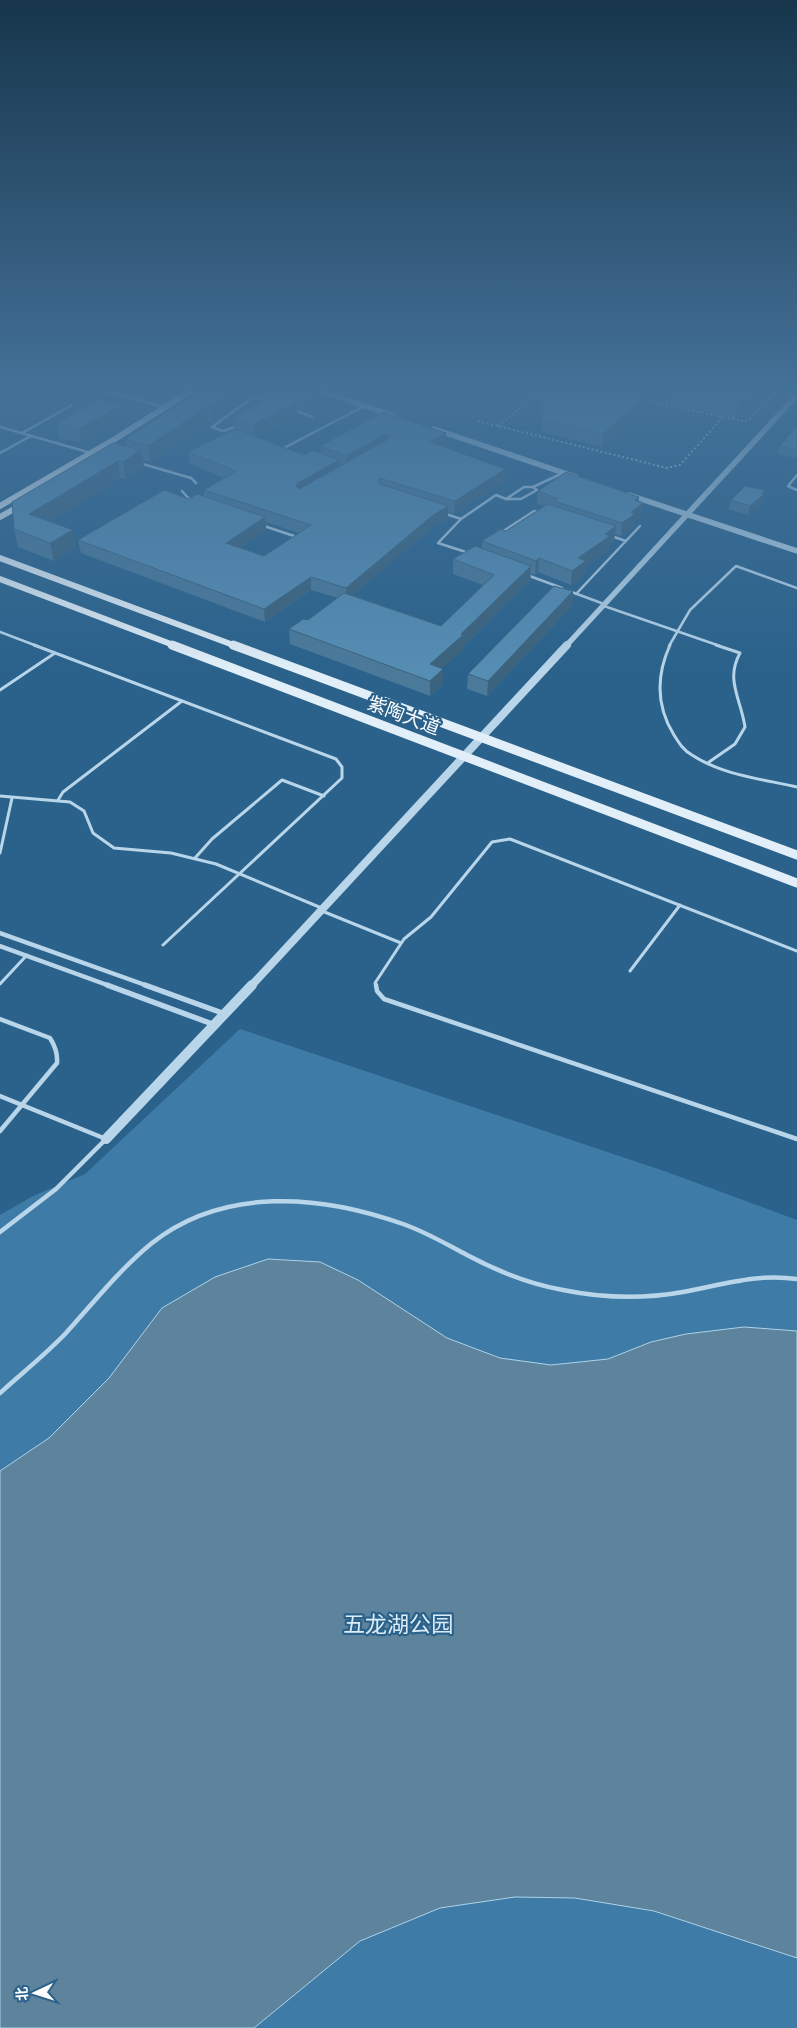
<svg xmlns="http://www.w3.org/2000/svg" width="797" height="2028" viewBox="0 0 797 2028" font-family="'Sofia Sans Condensed','Noto Sans SC',sans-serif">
<rect width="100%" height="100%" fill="#2a628b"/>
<path fill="#3e7ca7" d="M240 1029 667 1172 797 1220V2028H0V1215L33 1196 85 1174Z"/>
<path fill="#5d839d" stroke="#add2e9" d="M268 1259 320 1262 358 1280 447 1338 500 1358 551 1365 608 1359 651 1342 686 1334 744 1327 797 1331V1958L654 1911 575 1898 515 1897 440 1908 360 1941 254 2028H0V1471L49 1438 109 1378 162 1308 215 1277Z"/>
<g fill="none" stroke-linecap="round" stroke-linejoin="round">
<g stroke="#b8d5e9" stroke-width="2" stroke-dasharray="2 2.5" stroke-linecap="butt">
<path d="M641 395 650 387"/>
<path d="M644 401 743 421 749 420 780 387"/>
<path d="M478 421 667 468 680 465 722 418"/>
<path d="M498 426 546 387"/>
</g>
<g stroke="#b8d5e9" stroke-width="2.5">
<path d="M87 387 166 407"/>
<path d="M168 387 189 392"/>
<path d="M295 410 312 417"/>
<path d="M0 427 91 453"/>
<path d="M212 427 252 398 256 397 272 402"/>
<path d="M212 427 223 431 238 426"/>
<path d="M22 433 72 405"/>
<path d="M284 448 364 406"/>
<path d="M0 453 31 436"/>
<path d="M139 463 191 478 196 483"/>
<path d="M797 475 788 486 797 490"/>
<path d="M524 487H533L537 490 521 499H506Z"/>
<path d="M533 487 563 473"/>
<path d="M182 491 191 501"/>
<path d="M443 513 461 519"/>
<path d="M261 525 297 537"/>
<path d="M502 532 534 511 540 513"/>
<path d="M611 536 626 541"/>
<path d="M469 553 438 543 461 519 496 495 506 499"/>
<path d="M527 575 562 588"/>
<path d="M569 591 604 604"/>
<path d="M576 594 640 526"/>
<path d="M604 606 720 646"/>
<path d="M0 632 37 646"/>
<path d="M669 646 690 610 736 566 797 588"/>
</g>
<g stroke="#b8d5e9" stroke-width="3">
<path d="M34 645 336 759 342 767V778L163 945"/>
<path d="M670 645C656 676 656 706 674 735 679 743 684 751 692 755 722 775 762 779 797 787"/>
<path d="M0 690 55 653"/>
<path d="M709 762 735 744 745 727C741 699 725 680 740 653L716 645"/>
<path d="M0 796 70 802 84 811 93 833 114 848 171 853 216 864 324 909"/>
<path d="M58 800 63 792 182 701"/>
<path d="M0 853 12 798"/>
<path d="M195 858 212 839 282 780 324 796"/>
<path d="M322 911 401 943"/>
<path d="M630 971 680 905"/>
<path d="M0 984 27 955"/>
<path d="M376 986 375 983 404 939 431 917 492 842 510 839 797 951"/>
</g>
<g stroke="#b8d5e9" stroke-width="4.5">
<path d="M376 985 377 991 384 999 797 1139"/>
<path d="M0 1019 50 1038C55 1046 58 1053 57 1063L0 1131"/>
<path d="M0 1096 106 1139 56 1189 0 1232"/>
<path d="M0 1393C22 1373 45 1355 66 1333 94 1302 120 1269 152 1243 224 1186 322 1195 403 1224 426 1232 446 1244 467 1255 497 1271 529 1284 563 1290 602 1298 644 1299 683 1292 722 1285 757 1273 797 1279"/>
</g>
<g stroke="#b8d5e9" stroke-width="4.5">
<path d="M0 933 148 986"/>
<path d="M0 946 110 986"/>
</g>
<g stroke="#b8d5e9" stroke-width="5.5">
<path d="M107 985 215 1025"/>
<path d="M145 985 225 1014"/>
</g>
<g stroke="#b8d5e9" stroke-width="5.5">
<path d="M310 387 394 416"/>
<path d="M434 429 576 477"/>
<path d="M629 495 797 551"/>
<path d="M566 646 797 395"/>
</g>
<path stroke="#b8d5e9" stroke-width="8" d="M251 986 567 645"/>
<path stroke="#b8d5e9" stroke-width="10" d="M106 1139 252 985"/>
<g stroke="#e2eff8" stroke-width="6">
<path d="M0 506 115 439 197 387"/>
<path d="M0 517 23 504"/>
<path d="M0 558 236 646"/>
<path d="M0 579 176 646"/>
</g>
<g stroke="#e2eff8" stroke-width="9">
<path d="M172 645 797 883"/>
<path d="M233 645 797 855"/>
</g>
</g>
<g fill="#4a799a" fill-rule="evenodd">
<path d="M205 387H281V389L319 395 320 404 306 411 298 409V415L256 437 304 455 321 453 320 446 384 412 446 433 445 445 443 447 505 469V481L454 514 448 512V518L432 528 352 595 441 626 483 585 453 574V559L482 548V541L506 531 544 506 537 504 538 491 639 501 643 503 641 516 634 521V527L621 536 615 534 614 540 610 544 609 550 585 567 584 576 571 585 538 572 535 575 531 574 530 580 463 647V650L442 668 443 684 430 696 290 644 289 629 308 620 338 598 311 590 265 622 81 553 78 540 189 499 204 497V490L224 478 190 464 188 452 234 429 233 418 275 397V394L267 398 255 394 212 423 210 422 150 462 143 460 144 467 125 479 120 478 50 521 76 547 54 561 18 547 14 529 126 446 125 439ZM266 522 299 533 264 556 239 548 266 530Z"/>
<path d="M541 387H608L646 407 602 447 542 432 540 397Z"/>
<path d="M669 387H772L753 407 746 406 735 418 667 402Z"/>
<path d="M123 418 81 443 59 437 57 423Z"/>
<path d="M797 426V458H796L778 454 780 446Z"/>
<path d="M765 490 762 503 748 515 729 509 731 500Z"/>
<path d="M573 591 572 606 487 696 467 689 468 674Z"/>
</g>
<g fill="#3c637d">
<path d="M239 387H254L255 394 212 423 211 407Z"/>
<path d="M267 387H281L282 391 275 392V394L267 398Z"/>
<path d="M762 387H772L753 407 756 394Z"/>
<path d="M749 393 746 406 735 418 738 404Z"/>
<path d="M647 394 646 407 602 447 603 434Z"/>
<path d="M319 395 320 404 306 411 305 402Z"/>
<path d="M297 402 298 415 254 438 253 425Z"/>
<path d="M121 405 123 418 81 443 79 429Z"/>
<path d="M208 406 210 422 150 462 148 446Z"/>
<path d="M387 433V445L347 468 346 456Z"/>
<path d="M446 433 445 445 430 454V442Z"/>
<path d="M141 450 144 467 125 479 123 462Z"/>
<path d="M339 460 340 472 297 498 296 486 298 483Z"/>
<path d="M118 461 120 478 33 532 29 514Z"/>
<path d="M505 469V481L454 514 455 501Z"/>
<path d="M765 490 762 503 748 515 750 506Z"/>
<path d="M639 497 638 507 643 503 641 516 634 521V527L621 536 622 523 631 512 635 500Z"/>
<path d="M448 506V518L432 528 346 601V588L432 516Z"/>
<path d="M265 517 266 530 227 556 226 543Z"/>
<path d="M616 526 614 540 610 544 609 550 585 567 584 576 571 585 572 571 578 558 605 534Z"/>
<path d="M73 530 76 547 54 561 50 543Z"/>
<path d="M539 558 538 572 535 575 536 561Z"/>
<path d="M531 566 530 580 463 647V650L430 679V664Z"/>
<path d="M311 577V590L265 622 264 609Z"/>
<path d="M573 591 572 606 487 696 488 681Z"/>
<path d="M443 669V684L430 696V681Z"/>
</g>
<g fill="#568db3" stroke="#3c637d">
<path d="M205 387H239L211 407 208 406 148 446 125 439Z"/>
<path d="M284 387H297L319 395 305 402 275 392Z"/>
<path d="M541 387H608L647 394 603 434 543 419Z"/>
<path d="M669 387H762L756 394 749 393 738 404 669 389Z"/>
<path d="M279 395 297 402 253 425 233 418Z"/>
<path d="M99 399 121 405 79 429 57 423Z"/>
<path d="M384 412 446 433 430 442 505 469 455 501 379 478 378 481 380 484 448 506 432 516 346 588 311 577 264 609 78 540 164 490 189 499 197 494 265 517 226 543 264 556 311 525 204 490 236 471 188 452 235 429 304 455 313 450 339 460 298 483 296 486 299 489 390 438V434L387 433 346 456 320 446Z"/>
<path d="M797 426V450L780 446Z"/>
<path d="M113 443 141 450 123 462 118 461 29 514 73 530 50 543 14 529 12 502Z"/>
<path d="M566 472 639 497 635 500 643 503 631 512 635 514 622 523 554 501 558 499 538 491Z"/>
<path d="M745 486 765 490 761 493 764 494 750 506 731 500Z"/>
<path d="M548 504 616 526 605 534 610 536 578 558 586 561 572 571 539 558 536 561 482 541 501 529 506 531Z"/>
<path d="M475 546 531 566 461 634 463 635 430 664 443 669 430 681 289 629 303 619 308 620 344 593 441 626 494 575 453 559Z"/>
<path d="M554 586 573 591 488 681 468 674Z"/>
</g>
<linearGradient id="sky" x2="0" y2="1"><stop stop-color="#17364c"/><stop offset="0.58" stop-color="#447198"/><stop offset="1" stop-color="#447198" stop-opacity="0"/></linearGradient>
<rect width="797" height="671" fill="url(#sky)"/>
<g text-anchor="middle" stroke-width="4.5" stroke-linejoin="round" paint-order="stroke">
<g font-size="19" fill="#fff" stroke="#2a628b">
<text transform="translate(404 715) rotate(21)" y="7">紫陶大道</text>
</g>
<g font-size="22" fill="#dcecf7" stroke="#2a628b">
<text x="398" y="1632">五龙湖公园</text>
</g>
</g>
<g transform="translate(35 1993) rotate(266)" stroke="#2a628b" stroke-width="4" paint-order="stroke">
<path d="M0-4L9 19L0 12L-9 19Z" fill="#ffffff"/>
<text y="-8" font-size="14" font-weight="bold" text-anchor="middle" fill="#ffffff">北</text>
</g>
</svg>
